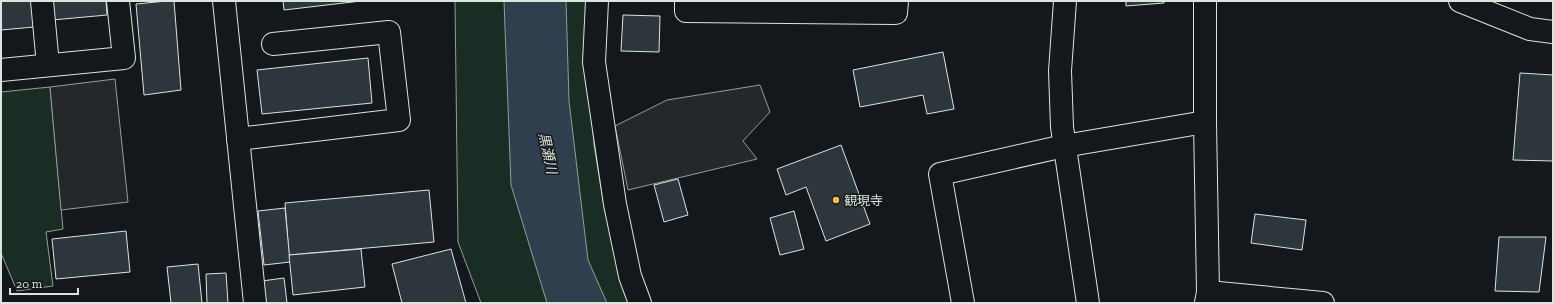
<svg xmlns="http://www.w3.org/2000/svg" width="1554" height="304" viewBox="0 0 1554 304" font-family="'Zilla Slab','Noto Sans JP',serif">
<rect width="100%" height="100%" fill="#14181c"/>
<g fill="#1a2d24" stroke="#939e99">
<path d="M455 1H590L589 77 594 145 605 212 631 303H481L458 242Z"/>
<path d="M50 87 63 229 46 232 53 286 17 291 1 253V92Z"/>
</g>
<g fill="#24282b" stroke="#939e99">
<path d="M115 79 128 202 61 210 50 87Z"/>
<path d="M760 85 770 112 743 141 757 159 628 190 615 126 667 100Z"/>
</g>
<path fill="#2f3f4d" stroke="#939e99" d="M504 1H566L569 101 588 260 607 303H547L511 185Z"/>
<g fill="#2c363c" stroke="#d8e6dc">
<path d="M1 1H32L34 27 1 30Z"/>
<path d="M50 1H106L107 15 52 20Z"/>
<path d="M167 1H174L181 90 144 95 136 4Z"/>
<path d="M283 1H361L284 10Z"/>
<path d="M1126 1H1164V3L1126 6Z"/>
<path d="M623 15 660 16 659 52 621 51Z"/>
<path d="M943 52 954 109 927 114 923 95 860 107 853 70Z"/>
<path d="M368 58 372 103 262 114 257 70Z"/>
<path d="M1520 73 1553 75V161L1513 160Z"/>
<path d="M841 145 870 224 826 241 806 187 786 195 777 169Z"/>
<path d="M678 179 688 215 664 222 654 185Z"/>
<path d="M429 190 434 242 289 255 285 203Z"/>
<path d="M285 208 290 262 264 265 258 211Z"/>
<path d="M794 211 804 249 780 255 770 218Z"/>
<path d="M1255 214 1306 220 1302 250 1251 243Z"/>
<path d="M126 231 130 272 56 279 52 239Z"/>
<path d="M1499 237H1546L1539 292 1495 291Z"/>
<path d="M361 249 365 287 293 295 289 255Z"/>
<path d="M451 249 466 303H402L392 264Z"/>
<path d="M198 264 202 303H171L167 267Z"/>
<path d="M226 273 228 303H207L206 274Z"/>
<path d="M284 278 287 303H264L262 281Z"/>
</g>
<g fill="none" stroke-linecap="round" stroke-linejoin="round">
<defs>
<g id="minor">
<path d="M42 1 48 65"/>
<path d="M224 1 255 303"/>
<path d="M597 1 594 62 615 204 630 276 640 303"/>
<path d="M686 1V11L896 13 897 1"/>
<path d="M1065 1 1060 71 1062 127 1088 303"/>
<path d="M1205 1V122L1208 292 1206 303"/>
<path d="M1460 1 1530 29 1553 32"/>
<path d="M1 70 124 58 118 1"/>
<path d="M238 139 399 120 389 32 273 44"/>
<path d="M1208 292 1323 303"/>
<path d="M963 303 940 174 1064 146 1205 122"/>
</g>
</defs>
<use href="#minor" stroke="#d8e6dc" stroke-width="24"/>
<use href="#minor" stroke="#14181c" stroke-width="22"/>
</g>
<circle fill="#ffb74d" stroke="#14181c" stroke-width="1.5" cx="836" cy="200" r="4"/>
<g text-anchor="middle" stroke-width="3" stroke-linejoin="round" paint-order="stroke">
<g font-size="13" fill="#d8e6dc" stroke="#14181c" text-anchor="start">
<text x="844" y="205">観現寺</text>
</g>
<g font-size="14" font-style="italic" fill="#d8e6dc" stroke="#14181c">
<text transform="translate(548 153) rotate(78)" y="5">黒瀬川</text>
</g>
</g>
<rect width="1554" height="304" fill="none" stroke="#d8e6dc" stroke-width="4"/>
<path d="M10 288v6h68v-6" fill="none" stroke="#d8e6dc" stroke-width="2"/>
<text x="16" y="288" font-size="12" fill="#d8e6dc" stroke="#14181c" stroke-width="3" paint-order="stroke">20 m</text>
</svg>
